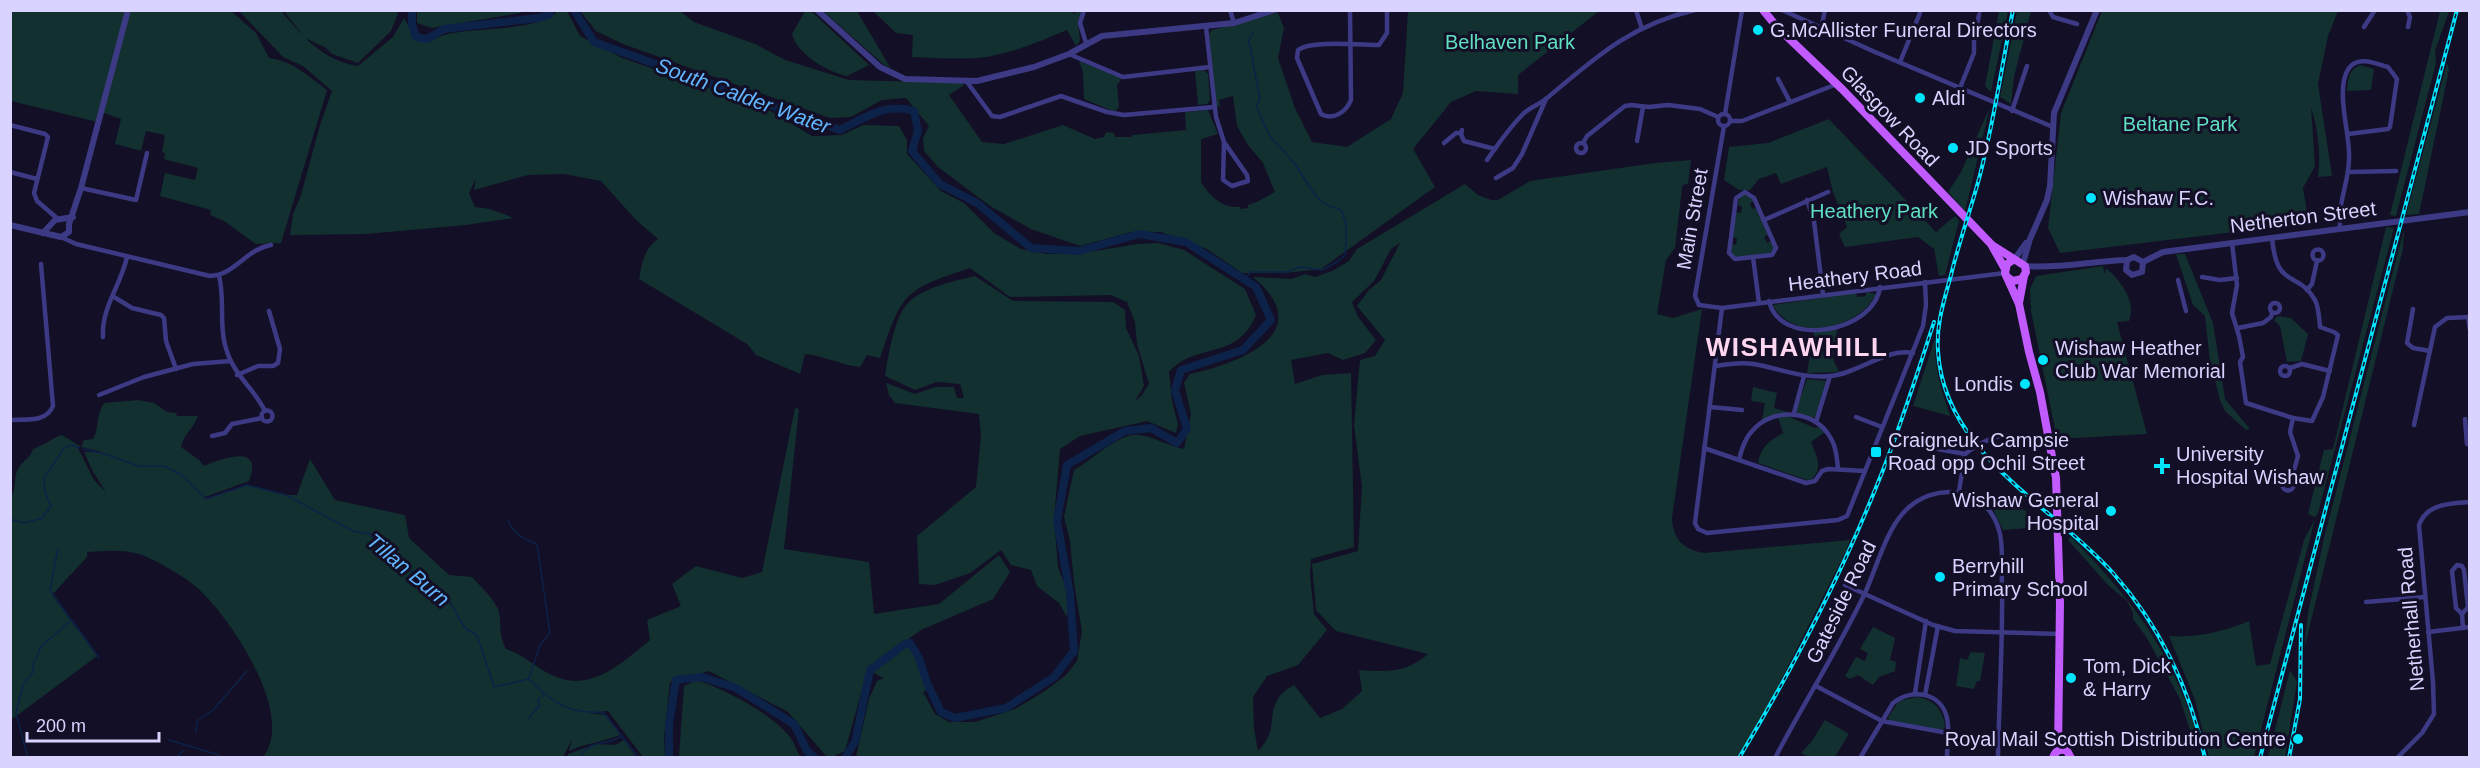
<svg xmlns="http://www.w3.org/2000/svg" width="2480" height="768" viewBox="0 0 2480 768" font-family="Helvetica,sans-serif">
<rect width="100%" height="100%" fill="#130f26"/>
<g fill="#12302f" fill-rule="evenodd">
<path d="M1068 10 1075 14 1076 11 1081 12 1078 22 1080 41 1076 46 1067 30C1041 41 1015 52 987 57 962 60 937 58 912 57L913 35 896 33 873 11Z"/>
<path d="M10 11H231L256 33 269 58C293 61 308 76 327 90L281 243 256 244 224 221 210 215 211 210 160 196 165 173 195 180 198 168 164 159 165 153 162 152 165 135 146 131 141 151 115 144 121 119 101 112 98 122 11 101Z"/>
<path d="M239 11H281L304 37 284 11H399L391 31 358 63 332 54 326 48 305 38C320 52 337 63 358 66L393 37 404 18 416 39 426 42C435 39 444 34 453 33 477 28 544 30 557 11H567L580 36 622 58 764 107 812 136 842 135 863 125 899 126 907 140V154L941 191 964 203 994 233 1021 249 1046 254H1076L1138 244 1158 243 1184 250 1245 289 1256 315C1236 362 1197 341 1169 372L1172 401 1178 424 1176 433 1147 421 1080 436 1060 449 1054 519 1058 567 1067 591V617L1059 603 1037 586 1031 570 1011 565 1001 550 970 573 935 585 919 584 917 536 976 487 981 436 979 414 895 403 889 395 886 383 915 394 935 387H954L957 398H964L960 384 937 382 915 390 885 376C888 357 894 318 907 304 921 288 954 281 975 276L1013 301 1113 302 1125 310 1126 328 1139 356 1144 386 1135 401 1142 395 1149 384 1137 344 1135 322 1127 302 1111 295 1010 297 970 268C950 275 926 281 910 295 896 306 886 341 880 358L867 355 860 367C841 365 825 356 805 354L800 374 756 355 747 344 639 279C642 263 644 249 658 239L636 220 601 181 564 174 528 175 474 190 476 178 469 193 475 207 490 209 514 218 466 225 366 234 290 235 293 214 301 195 320 125 332 91 303 66 283 57Z"/>
<path d="M417 11V10L521 11 520 13 432 28 417 23Z"/>
<path d="M580 11H680L694 22 755 44 785 60 849 80 963 83 964 85 949 95 982 142 1004 144 1063 125 1095 139 1104 137 1106 132 1114 133 1115 137H1131L1133 135 1186 130 1185 112 1208 110 1218 134 1201 139V182C1211 197 1222 208 1240 207L1241 209 1248 208V205C1259 202 1265 197 1275 192L1263 163 1248 145 1237 126 1233 96 1219 100 1220 106 1216 107 1209 34 1212 30 1278 13 1284 28 1278 58 1295 108 1312 142 1347 147 1391 119 1403 93 1408 11H1599L1518 75V94L1476 91 1451 102 1413 149 1435 187 1321 269 1285 273H1242L1207 249 1161 232H1131L1080 246 1031 229 990 206 938 167 924 151 923 138 929 126 906 98 882 100 851 117 830 118 623 44 596 31Z"/>
<path d="M805 11H811L869 65 847 76C827 72 797 54 792 34Z"/>
<path d="M823 11H857L891 69 882 63Z"/>
<path d="M1999 11H2008L1991 92 1985 86Z"/>
<path d="M2017 11H2031L2014 77 2011 104 2000 97Z"/>
<path d="M2102 11H2338L2328 36 2318 84 2332 176 2318 177C2321 154 2318 129 2311 107L2315 166 2303 188 2309 223 2060 253 2048 228 2061 113Z"/>
<path d="M2440 11H2449L2435 51 2436 63 2396 216 2390 215Z"/>
<path d="M1079 61 1122 78 1117 85 1119 107 1115 112 1084 99 1083 72Z"/>
<path d="M2447 63 2449 70 2419 214 2406 215Z"/>
<path d="M2360 65 2374 69 2371 90 2347 91C2348 80 2348 70 2360 65Z"/>
<path d="M1204 70 1208 74 1210 100 1207 104 1198 105 1195 71Z"/>
<path d="M1990 107 1965 211 1948 192 1961 172Z"/>
<path d="M1829 119 1936 232 1955 216 1959 221 1945 275 1939 276 1934 249 1918 237 1845 247 1839 234 1847 227 1833 192 1827 167 1781 184 1776 173 1759 179 1750 190H1739L1724 180 1729 147 1768 143Z"/>
<path d="M1691 160 1688 184 1683 185 1682 188 1675 248 1666 260 1657 314 1673 318 1702 309 1672 518C1673 539 1683 549 1704 553L1850 540 1846 551 1767 708 1737 757H856L869 699 877 681 884 678 870 671 905 644 910 643 919 658 928 689 923 692 935 714 949 722H975L1015 709 1045 691 1066 675 1077 661 1082 631 1074 583 1070 541 1064 517 1074 470C1092 460 1120 432 1139 435 1155 437 1168 446 1184 449L1191 414 1184 383 1190 374C1239 363 1320 333 1253 277L1292 279 1305 274 1315 277 1334 270 1349 261 1357 249 1465 184 1478 195 1491 200H1498L1530 181 1655 163ZM1400 243 1381 280 1369 290 1357 306 1385 340 1375 356 1360 360 1354 425 1362 487 1358 551 1312 564 1316 610 1336 631 1428 654C1406 673 1387 672 1359 670L1362 691 1342 709 1320 718 1294 685C1289 688 1282 692 1279 697 1266 717 1279 730 1258 751L1254 729 1253 697 1267 676 1298 665 1327 630 1314 614 1310 575 1311 559 1354 547 1351 373 1322 375 1295 384 1291 360 1328 353 1343 360 1365 353 1376 340 1358 317 1352 302 1374 281 1391 249Z"/>
<path d="M1747 194 1754 201 1750 203 1752 209 1756 208 1768 235 1764 237 1767 243 1771 241 1775 249 1768 254 1734 257 1731 252 1732 244 1736 245 1737 239 1733 237 1736 212 1741 213 1742 207 1738 205 1739 196Z"/>
<path d="M2386 227 2394 228 2318 513 2315 517 2308 514 2324 450 2333 449Z"/>
<path d="M2404 229 2403 249 2304 649 2308 613 2324 538Z"/>
<path d="M2176 254H2185L2213 323 2225 399 2250 429 2246 430 2225 411 2220 400 2210 361 2205 316 2193 305Z"/>
<path d="M2103 266 2105 275 2106 268C2120 280 2137 301 2129 321L2117 322 2147 434 2057 439 2031 311 2030 289 2036 276Z"/>
<path d="M1866 292 1876 294C1859 329 1793 344 1773 305L1856 293 1857 297 1866 296Z"/>
<path d="M2277 316 2291 318 2308 334 2301 361 2287 362 2280 326 2274 320Z"/>
<path d="M1837 330 1833 359 1839 372 1807 373 1814 332Z"/>
<path d="M1935 338C1934 368 1941 387 1950 416L1913 406Z"/>
<path d="M1807 379 1826 381 1816 416 1812 418 1798 414 1796 411Z"/>
<path d="M1753 387 1777 393 1774 408 1788 412 1762 420 1765 403 1751 401Z"/>
<path d="M138 400 154 403 167 412 176 413 177 416H198C194 428 183 435 181 447L199 460 204 466C223 458 264 443 249 481L205 497 199 491 206 499 247 485 286 495H297L310 459 335 500 405 515 409 538 449 575 472 577C480 586 491 596 497 607 503 620 497 632 506 649 522 654 532 664 546 672 588 696 618 666 650 640L647 620 681 606 672 584 696 566 742 578 762 572 795 408 799 409 784 549 869 562 874 614 939 604 999 555 1010 572 993 599 921 630 868 668 845 751 832 757H827L788 712 709 671 670 682 664 737 665 757H643L608 711 589 713 607 715 620 735C603 742 586 743 569 751L572 739 563 757H263C297 715 228 613 194 585 183 576 155 560 142 555 123 549 106 551 87 552V557L52 595 97 656 11 720 10 603 13 602 10 597V498C17 491 13 478 18 469 22 461 31 458 33 449 43 446 54 437 62 435L80 446 78 448 94 480 106 492 93 472 84 452H102L81 447 84 440 93 439C100 427 95 417 104 403Z"/>
<path d="M1787 416 1815 428 1819 427 1825 432 1811 442C1816 455 1824 467 1812 479L1807 480 1758 463C1761 446 1770 440 1783 433L1778 417Z"/>
<path d="M2017 507 2026 511 2028 528 2003 530 1993 509Z"/>
<path d="M2315 519 2254 757H2209L2195 700 2169 636C2198 638 2222 632 2249 621L2256 666 2270 664 2304 540Z"/>
<path d="M2071 537C2123 590 2164 640 2189 711 2193 721 2199 736 2195 746L2180 699 2147 638 2133 619V613L2127 601 2109 586 2068 540Z"/>
<path d="M1873 627 1895 638 1890 660 1896 662 1895 671 1879 677 1873 685 1858 675 1850 679 1845 676 1856 657 1865 661 1868 653 1860 649Z"/>
<path d="M1971 652 1985 653 1980 681H1977L1974 689 1956 686 1960 658 1967 660Z"/>
<path d="M2290 670 2297 682 2285 757H2268Z"/>
<path d="M697 680C726 690 771 713 790 737 796 744 795 752 802 757H679L684 686Z"/>
<path d="M1917 697C1934 699 1944 711 1945 728L1941 730 1889 720 1888 717 1899 701Z"/>
<path d="M1825 720 1849 734 1835 757H1809L1801 753 1812 741Z"/>
<path d="M624 740 636 757H567L568 754 596 744 615 745Z"/>
</g>
<g fill="none" stroke-linecap="round" stroke-linejoin="round">
<g stroke="#0c2248" stroke-width="1.5">
<path d="M1245 280 1250 272H1286L1301 267 1322 270 1337 262 1345 255C1346 238 1349 224 1340 209 1318 207 1308 184 1298 168 1291 157 1278 147 1270 136 1264 127 1261 115 1256 106L1260 100 1249 41 1253 32"/>
<path d="M83 449 105 454 139 466H164L182 475 206 499 247 485 286 495 353 531 370 534 385 555 424 579 447 597 465 628 477 635 494 687 529 679C552 703 569 714 603 712L639 758"/>
<path d="M10 519 24 523 42 518 51 506 45 492 44 478 65 447 73 445 79 448"/>
<path d="M508 520C513 533 524 540 537 544L550 633 540 645 529 678"/>
<path d="M72 620 99 658"/>
<path d="M528 719 539 706 538 699 543 695"/>
<path d="M196 733 197 721 213 710 247 671"/>
<path d="M169 740 219 755V758"/>
<path d="M28 758 16 713 23 685 33 672V665L41 647 71 620 50 590 58 548"/>
<path d="M176 758 184 750"/>
<path d="M579 758C590 739 604 746 621 737"/>
</g>
<g stroke="#0c2248" stroke-width="8">
<path d="M412 10V25L416 37 427 39 444 29 538 18 549 15 550 10"/>
<path d="M574 10 594 42 840 130C864 118 886 102 914 111L918 131 912 151 940 184 977 203 1031 248 1079 251 1139 234 1186 242 1256 287 1271 320 1243 350 1181 370 1175 390 1187 429 1177 443 1151 428 1125 431 1067 465 1057 521 1070 594 1074 651 1054 677 1006 708 955 718 941 712 927 683 919 658 910 643 905 644 870 670 855 742 845 758"/>
<path d="M669 758V724L676 680 702 677 736 688 794 724 807 751 815 758"/>
</g>
<g stroke="#3d3a85" stroke-width="4.5">
<path d="M1084 10 1080 23 1086 43"/>
<path d="M1230 10 1234 23"/>
<path d="M1350 10 1351 100C1346 112 1333 121 1321 114L1297 58 1298 50C1311 40 1361 45 1379 45L1387 33V10"/>
<path d="M1636 10 1642 29"/>
<path d="M1782 10 1875 52 2053 127"/>
<path d="M2049 10 2053 17 2077 24"/>
<path d="M2407 10 2410 17 2408 27"/>
<path d="M1980 11V10"/>
<path d="M1206 27 1216 117 1224 142 1247 175 1248 181 1232 186 1223 180 1224 142"/>
<path d="M2364 27 2375 10"/>
<path d="M1821 29 1825 10"/>
<path d="M1069 54 1123 77 1210 67"/>
<path d="M1900 62 1920 13"/>
<path d="M1778 79 1790 102"/>
<path d="M967 82 992 116 1000 117 1061 96 1107 112 1124 115 1214 107"/>
<path d="M1960 88 1974 53V38L1979 15"/>
<path d="M2012 111 2027 66"/>
<circle cx="1724" cy="120" r="6"/>
<path d="M1725 114 1742 10"/>
<path d="M1730 121H1742L1837 84"/>
<path d="M10 125 45 134 48 137 34 193 37 201 58 219"/>
<path d="M1724 126 1695 296 1699 305 1722 308 2005 273"/>
<path d="M1462 130 1461 134 1464 141 1495 149"/>
<path d="M1637 141 1643 107"/>
<circle cx="1581" cy="148" r="5"/>
<path d="M1444 143 1456 133H1461"/>
<path d="M1583 143 1587 136 1625 106 1631 105 1649 107 1668 105 1700 109 1718 117"/>
<path d="M1487 160C1498 144 1510 127 1524 113 1531 107 1540 104 1547 98 1596 57 1630 25 1695 10"/>
<path d="M10 172 37 179"/>
<path d="M2348 172 2396 171"/>
<path d="M1496 178 1513 168 1522 154 1546 99"/>
<path d="M81 188 136 200 147 153"/>
<path d="M1807 200 1814 221 1823 294"/>
<path d="M1764 220 1828 192"/>
<path d="M2340 229C2338 200 2348 186 2349 160 2351 135 2334 89 2349 68 2358 55 2377 64 2388 67L2397 79 2390 127 2388 129 2348 134"/>
<path d="M61 237 76 244 210 276C235 275 246 249 271 245"/>
<path d="M2232 243 2237 285 2232 313 2239 336 2243 357 2240 362 2246 403 2293 418 2312 421 2323 397 2338 335 2334 332 2320 327C2319 318 2319 308 2315 300 2297 269 2277 291 2272 238"/>
<circle cx="2318" cy="255" r="5.5"/>
<path d="M1753 257 1735 259 1729 253 1736 198 1745 192 1754 198 1776 248 1772 255 1753 257 1759 303"/>
<path d="M219 276C225 298 219 322 225 345 233 376 252 385 265 411"/>
<path d="M2202 277 2220 280 2237 278"/>
<path d="M2178 280 2186 311"/>
<path d="M2307 290 2312 284 2317 261"/>
<path d="M114 297 132 308 161 315 164 318 166 341 176 369"/>
<path d="M1769 301C1780 349 1874 333 1880 287"/>
<circle cx="2275" cy="308" r="5"/>
<path d="M1722 308 1695 523 1698 529 1707 533 1838 520 1847 516 1923 326 1926 305 1925 282"/>
<path d="M2413 309 2407 343 2413 348 2430 351"/>
<path d="M2468 317 2470 330"/>
<path d="M2238 328 2263 323 2271 317 2272 313"/>
<path d="M103 337C101 308 121 285 127 257"/>
<circle cx="2285" cy="371" r="5"/>
<path d="M1716 366C1728 364 1740 362 1753 364 1779 368 1802 379 1830 376 1857 374 1888 347 1913 353"/>
<path d="M2290 368 2302 364 2330 371"/>
<path d="M237 375 258 366H273L278 363 280 349 269 311"/>
<path d="M99 395 144 377 193 364 231 361"/>
<path d="M1710 407 1742 410"/>
<circle cx="267" cy="416" r="5.5"/>
<path d="M1794 413 1804 376"/>
<path d="M1856 417 1882 427"/>
<path d="M2465 419 2467 444H2470"/>
<path d="M10 420C26 419 46 423 53 406L41 264"/>
<path d="M1816 422 1830 376"/>
<path d="M2414 425 2435 327 2447 318 2470 317"/>
<path d="M212 436 225 433 232 424 262 418"/>
<path d="M1927 447 1965 454"/>
<path d="M1704 448 1806 483 1815 481 1822 471 1828 469 1865 471"/>
<path d="M1739 459C1742 449 1745 438 1753 430 1773 407 1815 410 1830 437 1836 446 1837 458 1838 469"/>
<circle cx="2288" cy="485" r="5.5"/>
<path d="M2291 481 2298 456 2290 432 2293 418"/>
<path d="M1959 491 1965 454C1977 445 1998 432 2014 437 2027 441 2037 447 2051 446"/>
<path d="M1845 585 1933 625 1955 631 2060 634"/>
<path d="M2366 602 2425 597"/>
<path d="M2462 614 2468 607 2464 570 2462 566 2457 565 2452 571 2456 608 2462 614 2463 628"/>
<path d="M2428 632 2470 627"/>
<path d="M1816 686 1882 721 1948 733"/>
<path d="M1915 693 1926 621"/>
<path d="M1925 695 1938 626"/>
<path d="M1775 758C1804 702 1838 650 1865 593 1876 569 1886 531 1904 512 1933 481 1986 485 1999 530 2004 546 2001 567 2002 584 2003 642 1999 700 1998 758"/>
<path d="M1860 758 1893 703C1912 688 1941 692 1947 718 1950 730 1947 745 1947 758"/>
<path d="M2397 758 2422 733 2434 714 2433 682 2419 525C2427 503 2449 504 2470 502"/>
</g>
<g stroke="#3d3a85" stroke-width="6">
<path d="M817 10 880 67 905 79 977 81 1034 67 1069 54 1102 36 1234 23 1275 10"/>
<path d="M10 225 61 237 69 232V224L81 188 128 10"/>
<path d="M43 233 55 220 73 217"/>
<path d="M2014 260 2026 243"/>
<path d="M2127 260 2126 270 2132 275 2142 272 2143 262"/>
<path d="M2143 262 2163 252 2470 212"/>
<path d="M2023 263 2030 239 2047 200 2050 186 2054 113 2097 10"/>
<path d="M2025 266C2058 269 2093 261 2127 260L2134 257 2143 262"/>
</g>
<g stroke="#c25bff" stroke-width="8">
<path d="M1763 10 1777 27 1842 89 1991 244 2005 269"/>
<path d="M1992 245 2025 266 2026 272 2022 279 2013 281 2007 277"/>
<path d="M2013 260 2007 264 2005 273 2019 304 2029 352 2040 392 2056 478 2060 603 2058 750"/>
<path d="M2019 303 2024 276"/>
<path d="M2053 758C2055 751 2060 748 2067 751L2071 758"/>
</g>
<defs>
<g id="rail">
<path d="M2013 10C2002 65 1994 121 1980 175 1971 209 1959 242 1951 275 1944 301 1936 324 1938 351 1944 454 2052 505 2113 573 2160 626 2190 689 2205 758"/>
<path d="M1739 758C1792 670 1839 580 1877 485 1899 432 1916 377 1934 322"/>
<path d="M2260 758 2457 10"/>
<path d="M2289 758 2300 699 2301 625"/>
</g>
</defs>
<use href="#rail" stroke="#00e5ff" stroke-width="4"/>
<use href="#rail" stroke="#130f26" stroke-width="1.5" stroke-dasharray="4.5" stroke-linecap="butt"/>
</g>
<g fill="#00e5ff" stroke="#130f26" stroke-width="2">
<circle cx="1758" cy="30" r="6"/>
<circle cx="1920" cy="98" r="6"/>
<circle cx="1953" cy="148" r="6"/>
<circle cx="2091" cy="198" r="6"/>
<circle cx="2043" cy="360" r="6"/>
<circle cx="2025" cy="384" r="6"/>
<rect x="1870" y="446" width="12" height="12" rx="3"/>
<path d="M2159 457h6v6h6v6h-6v6h-6v-6h-6v-6h6z"/>
<circle cx="2111" cy="511" r="6"/>
<circle cx="1940" cy="577" r="6"/>
<circle cx="2071" cy="678" r="6"/>
<circle cx="2298" cy="739" r="6"/>
</g>
<g text-anchor="middle" stroke-width="6" stroke-linejoin="round" paint-order="stroke">
<g font-size="20" fill="#d9d4ff" stroke="#130f26" text-anchor="start">
<text x="1770" y="37">G.McAllister Funeral Directors</text>
<text x="1932" y="105">Aldi</text>
<text x="1965" y="155">JD Sports</text>
<text x="2103" y="205">Wishaw F.C.</text>
<text x="2055" y="355">Wishaw Heather<tspan x="2055" dy="23">Club War Memorial</tspan></text>
<text x="2013" y="391" text-anchor="end">Londis</text>
<text x="1888" y="447">Craigneuk, Campsie<tspan x="1888" dy="23">Road opp Ochil Street</tspan></text>
<text x="2176" y="461">University<tspan x="2176" dy="23">Hospital Wishaw</tspan></text>
<text x="2099" y="507" text-anchor="end">Wishaw General<tspan x="2099" dy="23">Hospital</tspan></text>
<text x="1952" y="573">Berryhill<tspan x="1952" dy="23">Primary School</tspan></text>
<text x="2083" y="673">Tom, Dick<tspan x="2083" dy="23">&amp; Harry</tspan></text>
<text x="2286" y="746" text-anchor="end">Royal Mail Scottish Distribution Centre</text>
</g>
<g font-size="20" fill="#5fe0c0" stroke="#130f26">
<text x="1510" y="49">Belhaven Park</text>
<text x="2180" y="131">Beltane Park</text>
<text x="1874" y="218">Heathery Park</text>
</g>
<g font-size="20" fill="#d9d4ff" stroke="#130f26">
<text transform="translate(1890 116) rotate(46)" y="7">Glasgow Road</text>
<text transform="translate(2303 217) rotate(-7)" y="7">Netherton Street</text>
<text transform="translate(1692 219) rotate(-80)" y="7">Main Street</text>
<text transform="translate(1855 276) rotate(-7)" y="7">Heathery Road</text>
<text transform="translate(1841 602) rotate(-64)" y="7">Gateside Road</text>
<text transform="translate(2411 619) rotate(-95)" y="7">Netherhall Road</text>
</g>
<g font-size="21" font-style="italic" fill="#62b6ff" stroke="#130f26">
<text transform="translate(743 96) rotate(20)" y="7">South Calder Water</text>
<text transform="translate(408 570) rotate(40)" y="7">Tillan Burn</text>
</g>
<g font-size="26" font-weight="bold" letter-spacing="1.5" fill="#ffd6f0" stroke="#130f26">
<text x="1797" y="356">WISHAWHILL</text>
</g>
</g>
<rect width="2480" height="768" fill="none" stroke="#d9d4ff" stroke-width="24"/>
<path d="M27 732v9h132v-9" fill="none" stroke="#d9d4ff" stroke-width="3"/>
<text x="36" y="732" font-size="18" fill="#d9d4ff" stroke="#130f26" stroke-width="4.5" paint-order="stroke">200 m</text>
</svg>
